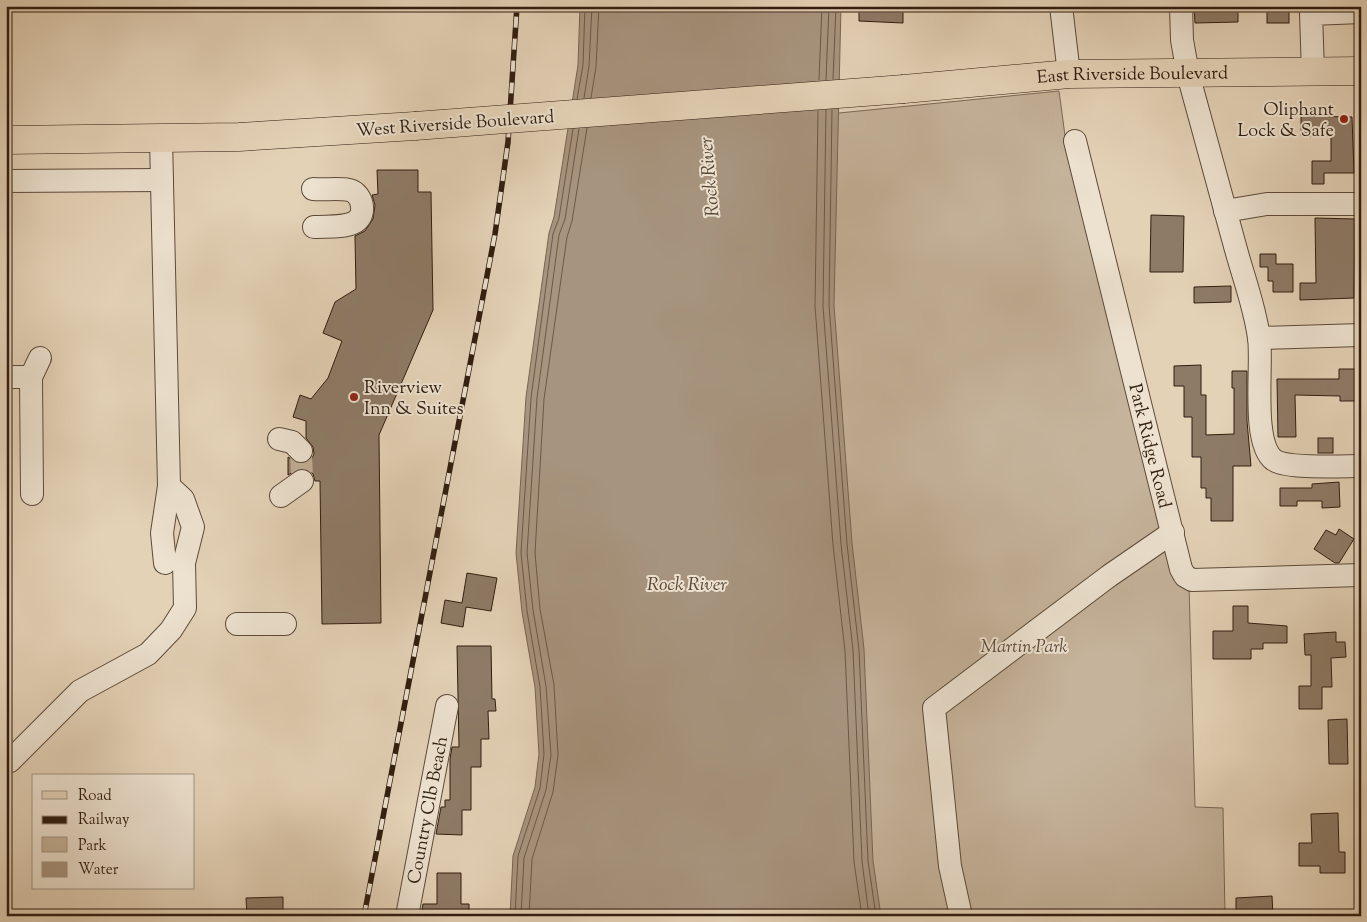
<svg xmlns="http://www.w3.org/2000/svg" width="1367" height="922" viewBox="0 0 1367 922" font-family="'Sorts Mill Goudy',serif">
<rect width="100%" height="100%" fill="#e4d2b7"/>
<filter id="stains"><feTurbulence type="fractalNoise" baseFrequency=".004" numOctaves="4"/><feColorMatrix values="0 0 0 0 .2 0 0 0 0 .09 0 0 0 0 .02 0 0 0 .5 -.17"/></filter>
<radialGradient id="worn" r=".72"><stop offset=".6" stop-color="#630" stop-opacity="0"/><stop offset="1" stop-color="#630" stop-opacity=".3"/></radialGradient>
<path fill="#c5b39b" stroke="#7a6856" d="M1059 91 1068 158 1189 585 1195 807 1223 808 1225 916H876L834 422 829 114Z"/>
<path fill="#a7947e" stroke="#776452" d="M580 6H841L834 305 852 543 864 649 873 861 881 916H510L513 856 535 787 539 754 535 687 522 612 516 553 526 397 549 233 554 217 578 65Z"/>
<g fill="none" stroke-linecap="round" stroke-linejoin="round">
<g stroke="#6c5847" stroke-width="1">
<path d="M833 79 836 6"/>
<path d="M819 80 822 6"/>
<path d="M826 80 829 6"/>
<path d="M584 98 589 66 592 6"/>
<path d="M591 98 596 67 599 6"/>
<path d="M577 99 583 65 585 6"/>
<path d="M832 109 829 305 847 544 859 650 868 861 876 916"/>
<path d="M826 110 823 306 841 544 853 650 862 861 869 916"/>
<path d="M818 111 815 306 833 545 845 651 854 862 862 916"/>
<path d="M515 916 518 856 540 788 544 754 540 687 527 611 521 553 531 398 553 234 559 218 573 129"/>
<path d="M521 916 524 858 546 790 551 755 546 686 533 610 527 553 537 398 559 235 565 219 579 129"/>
<path d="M529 916 532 859 553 792 558 755 554 685 540 609 535 553 544 399 567 237 572 221 587 128"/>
</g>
</g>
<g fill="#8e7b67" stroke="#301d10">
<path d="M859 6H903V23L859 21Z"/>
<path d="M1194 6H1238V22L1195 23Z"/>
<rect x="1267" y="6" width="22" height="17"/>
<path d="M1301 116 1352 117 1354 173H1324V184H1312V161H1331V136H1301Z"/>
<path d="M377 170H418V192H431L433 310 379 435 381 623 322 624 320 481H315L313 474 307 469 300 468 288 475V457L297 463 304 464 311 460 314 454 313 447 306 438V421L293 417 300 395 311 399 328 378 342 341 323 333 335 302 356 289 355 236 365 231 373 219 375 205 372 195 378 194Z"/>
<path d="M1151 215 1184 216 1183 272H1150Z"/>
<path d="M1315 218 1355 219 1354 298 1300 300V283H1316Z"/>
<path d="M1260 254H1276V264H1293V292H1273V281H1268V267H1260Z"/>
<path d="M1231 286V302L1194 303V287Z"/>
<path d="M1201 365V395H1206V435L1234 434V388H1232V371H1247V421L1251 466H1233V521H1211V498H1206V488H1201V457H1192V417H1184V386H1174V366Z"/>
<path d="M1339 369H1357V378L1361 377V401H1340V396L1295 395 1296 437H1278L1277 379H1339Z"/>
<rect x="1318" y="438" width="15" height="15"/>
<path d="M1339 482 1340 507 1322 508V501H1297V506H1280V488H1312V484Z"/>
<path d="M1339 529 1354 539 1339 563H1335L1314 549 1326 530 1336 535Z"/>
<path d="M467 573 497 578 491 611 466 607 463 627 441 623 445 600 462 603Z"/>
<path d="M1233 606H1248V623L1287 626V643H1263V649H1251V659H1213V631H1233Z"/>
<path d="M1336 632V642H1345L1346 657 1331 658 1332 687H1322V709H1299V686H1311V655H1305L1304 634Z"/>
<path d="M457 646H491L492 699H495L496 711H488L489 739H481V767H471V810H462V835L436 834 441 807H445V800H450V759L452 747H459Z"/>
<path d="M1347 719 1348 764H1329L1328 720Z"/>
<path d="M1338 813 1339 852H1345V873H1320V866H1299V843H1312L1311 814Z"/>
<path d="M437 873H461V904H469V916H421L423 904H437Z"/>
<path d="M1272 896 1273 916H1236V898Z"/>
<path d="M283 897V916H247L246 898Z"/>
</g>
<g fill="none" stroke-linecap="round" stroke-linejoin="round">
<path stroke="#c0ae96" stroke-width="22" stroke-dasharray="22 11" stroke-linecap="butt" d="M301 451 302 481"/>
<defs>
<g id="minor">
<path d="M1061 6 1069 74"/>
<path d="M1181 6 1182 40 1188 74C1204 131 1219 189 1235 246 1243 276 1255 307 1259 338 1263 364 1251 443 1274 460 1287 469 1343 466 1361 466"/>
<path d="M1313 72 1311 14 1361 12"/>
<path d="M161 139 169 486 162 533 165 563"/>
<path id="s1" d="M1075 141 1181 569 1185 576 1192 580 1361 575"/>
<path d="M6 181 162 180"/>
<path d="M313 189C325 190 338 188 349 190 363 193 368 217 353 223 342 228 326 226 314 227"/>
<path d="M1225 211 1267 204H1361"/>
<path d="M1259 338 1361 335"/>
<path d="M6 377H31"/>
<path d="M279 439 292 442 301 451"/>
<path d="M32 494 31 377 40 358"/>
<path d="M281 496 302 481"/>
<path d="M237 624H285"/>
<path d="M6 761H10L80 691 148 654 171 630 185 608 184 563 193 527 183 499 169 486"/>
<path id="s2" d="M407 916 447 706"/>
<path d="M961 916 950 866 934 708 1109 576 1173 532"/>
</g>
<g id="major">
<path id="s3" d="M904 89 1069 74 1361 71"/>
<path d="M6 140 239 137 415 126"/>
</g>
</defs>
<use href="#minor" stroke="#5d4a3a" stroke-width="24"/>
<use href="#major" stroke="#301d10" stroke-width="29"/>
<use href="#minor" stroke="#ede2d0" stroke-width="22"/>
<use href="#major" stroke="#e4d2b7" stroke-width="28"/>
<defs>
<path id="rail" d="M364 916 495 234 508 142 517 6"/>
</defs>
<use href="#rail" stroke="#301d10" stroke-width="5.5"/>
<use href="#rail" stroke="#ede2d0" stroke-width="4" stroke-dasharray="11" stroke-linecap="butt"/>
<defs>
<path id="major-bridge" d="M415 126 904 89"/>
</defs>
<use href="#major-bridge" stroke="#301d10" stroke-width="29" stroke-linecap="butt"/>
<use href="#major-bridge" stroke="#e4d2b7" stroke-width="28"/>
</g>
<g fill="#8f2418" stroke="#ede2d0" stroke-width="2">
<circle cx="1344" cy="119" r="5"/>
<circle cx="354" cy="397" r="5"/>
</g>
<g text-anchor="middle" stroke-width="4" stroke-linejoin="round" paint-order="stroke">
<g font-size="18" fill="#301d10" stroke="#ede2d0">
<text dy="6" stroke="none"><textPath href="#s3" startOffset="229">East Riverside Boulevard</textPath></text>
<text transform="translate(455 123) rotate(-4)" y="6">West Riverside Boulevard</text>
<text dy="6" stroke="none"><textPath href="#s1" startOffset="314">Park Ridge Road</textPath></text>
<text dy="6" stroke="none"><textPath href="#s2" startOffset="108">Country Clb Beach</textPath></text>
</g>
<g font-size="18" fill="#301d10" stroke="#ede2d0" text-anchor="end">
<text x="1334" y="115">Oliphant<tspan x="1334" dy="21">Lock &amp; Safe</tspan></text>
<text x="364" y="393" text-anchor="start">Riverview<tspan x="364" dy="21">Inn &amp; Suites</tspan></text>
</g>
<g font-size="18" font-style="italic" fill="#5d4a3a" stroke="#ede2d0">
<text x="1024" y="652">Martin Park</text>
</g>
<g font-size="19" font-style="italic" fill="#5a4736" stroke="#ede2d0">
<text transform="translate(708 177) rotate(-95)" y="7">Rock River</text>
<text x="687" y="590">Rock River</text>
</g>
</g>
<rect width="1367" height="922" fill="none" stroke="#e4d2b7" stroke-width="25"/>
<rect x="8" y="8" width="1352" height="907" fill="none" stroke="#301d10" stroke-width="2.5"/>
<rect x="12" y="12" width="1342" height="897" fill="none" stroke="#301d10"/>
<rect x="32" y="774" width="162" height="115" fill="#ede2d0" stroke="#a19383"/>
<rect x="42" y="791" width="25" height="8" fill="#e4d2b7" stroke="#a19383"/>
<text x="78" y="800" font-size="15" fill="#301d10">Road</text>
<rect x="42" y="816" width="25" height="8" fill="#301d10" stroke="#a19383"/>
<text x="78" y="824" font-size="15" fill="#301d10">Railway</text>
<rect x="42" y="837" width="25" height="15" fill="#c5b39b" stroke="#a19383"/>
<text x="78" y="850" font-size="15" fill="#301d10">Park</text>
<rect x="42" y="862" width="25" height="15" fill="#a7947e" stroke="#a19383"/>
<text x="78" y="874" font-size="15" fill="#301d10">Water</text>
<rect width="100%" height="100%" filter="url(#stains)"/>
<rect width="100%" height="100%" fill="url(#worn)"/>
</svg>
